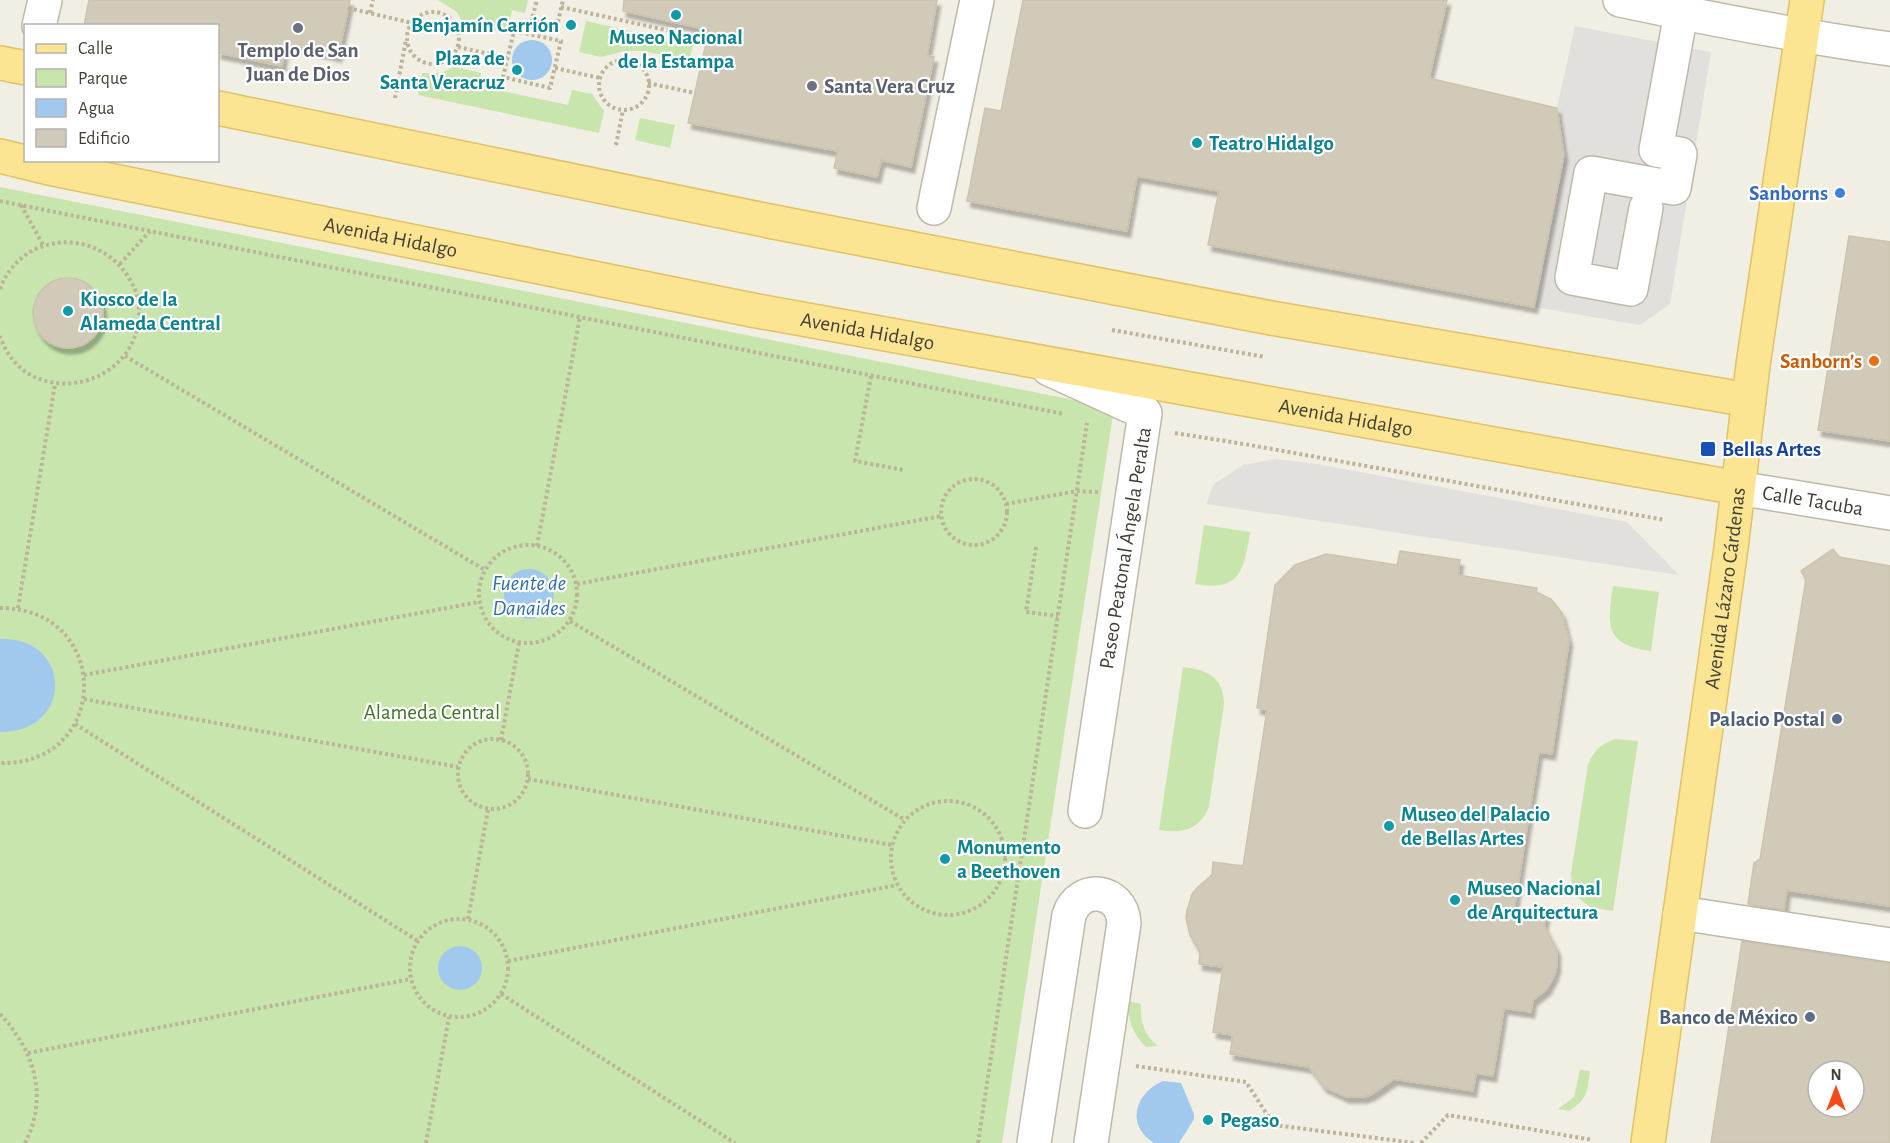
<svg xmlns="http://www.w3.org/2000/svg" width="1890" height="1143" viewBox="0 0 1890 1143" font-family="'Alegreya Sans',sans-serif">
<defs>
<filter id="shadow"><feDropShadow dx="3.5" dy="6" stdDeviation="1.5" flood-color="#0004"/></filter>
</defs>
<rect width="100%" height="100%" fill="#f1eee3"/>
<g fill="#c7e5ad">
<path d="M438 0H528L525 13 512 10 507 33 464 24 457 12Z"/>
<path d="M586 21 693 45 687 69 658 54 642 51H625L601 57 579 52Z"/>
<path d="M454 67 481 73 479 86 568 105 572 90 592 94 604 111 599 133 418 95 422 73H441Z"/>
<path d="M640 118 675 125 670 148 635 140Z"/>
<path d="M0 187 1114 408 1002 1143H0Z"/>
<path d="M1204 525 1250 532C1244 570 1241 592 1195 584Z"/>
<path d="M1613 586 1659 592 1651 651C1605 645 1607 626 1613 586Z"/>
<path d="M1183 667C1208 670 1223 677 1224 704L1209 806C1200 830 1182 834 1159 830Z"/>
<path d="M1615 739 1638 741 1613 911 1590 907 1582 901 1575 894 1572 884 1571 874 1588 765C1593 751 1601 744 1615 739Z"/>
<path d="M1128 1001 1141 1004C1140 1022 1144 1035 1158 1046L1146 1047C1132 1033 1128 1020 1128 1001Z"/>
<path d="M1580 1070 1590 1071C1587 1092 1588 1099 1569 1111L1558 1109 1574 1097Z"/>
</g>
<g fill="#e2e0dc">
<path d="M1575 26 1711 52 1670 304 1640 325 1534 307 1563 163 1559 162 1563 146 1557 108Z"/>
<path d="M1275 459 1317 464 1627 522 1679 575 1206 504 1214 484 1243 465Z"/>
</g>
<g fill="#a1c8ed">
<circle cx="532" cy="60" r="20"/>
<circle cx="529" cy="594" r="25"/>
<path d="M0 639C72 636 75 732 0 732Z"/>
<circle cx="460" cy="968" r="22"/>
<path d="M1163 1081 1181 1083 1194 1114V1119L1179 1143H1154C1125 1125 1135 1093 1163 1081Z"/>
</g>
<g fill="#d2cab9" stroke="#cdc3ad" stroke-width="1.5" fill-rule="evenodd" filter="url(#shadow)">
<path d="M89 0H350L338 56 286 44 282 66 218 53V26H84Z"/>
<path d="M624 0H937L927 56 934 57 911 167 881 160 877 177 834 168 838 151 688 123 709 30 623 11Z"/>
<path d="M1023 0H1447L1429 78 1557 108 1564 155 1534 307 1208 245 1219 191 1137 176 1127 231 967 201 985 108 1001 111Z"/>
<path d="M1849 236 1890 242V441L1818 430Z"/>
<circle cx="68" cy="313" r="35"/>
<path d="M1833 549 1839 557 1890 566V906L1787 890 1784 910 1748 904 1754 863 1760 859 1806 579 1801 571Z"/>
<path d="M1400 551 1460 560 1458 575 1537 588 1536 592 1551 599 1562 613 1569 641 1552 754 1539 752 1514 910 1546 915 1544 925 1557 950V966L1555 974 1547 989 1533 1000 1531 1012 1504 1008 1493 1076 1476 1073 1473 1091 1394 1079 1372 1094 1364 1097H1346L1324 1087 1309 1067 1230 1054 1233 1035 1213 1032 1223 967 1199 964 1200 952 1190 935 1186 918 1187 911 1192 894 1198 887 1212 875 1213 862 1243 866 1267 710 1257 708 1275 585 1295 565 1326 554 1397 565Z"/>
<path d="M1742 941 1890 964V1143H1711ZM1818 1071H1854V1107H1818Z"/>
</g>
<g fill="none" stroke-linecap="round" stroke-linejoin="round">
<defs>
<g id="minor">
<path d="M1620 0C1710 19 1799 36 1890 49"/>
<path d="M39 26 45 0"/>
<path d="M934 208 977 0"/>
<path d="M1646 208 1631 289 1572 278 1591 173 1674 188 1680 154 1656 150 1681 13"/>
<path d="M1049 369 1145 413 1085 811"/>
<path id="s1" d="M1738 488 1890 513"/>
<path d="M1680 913 1890 945"/>
<path d="M1034 1143 1069 915C1080 883 1122 889 1124 923L1091 1143"/>
</g>
<g id="major">
<path d="M0 63 26 68"/>
<path d="M218 108 769 221 1271 318 1749 400"/>
<path id="s2" d="M0 156 49 168 752 310 1738 488"/>
<path id="s3" d="M1648 1143 1731 548 1753 365 1807 0"/>
</g>
</defs>
<use href="#minor" stroke="#bfb9a9" stroke-width="36"/>
<use href="#major" stroke="#dfc364" stroke-width="36"/>
<g stroke="#bdb398" stroke-width="4" stroke-dasharray="3 3" stroke-linecap="butt">
<path d="M561 7 707 39"/>
<path d="M348 8 412 23"/>
<circle cx="433" cy="38" r="26"/>
<path d="M370 13 373 0"/>
<path d="M532 19 557 26 563 0"/>
<path d="M514 31 561 41 550 88 503 77Z"/>
<path d="M528 34 537 0"/>
<path d="M458 47 507 58"/>
<circle cx="624" cy="85" r="25"/>
<path d="M555 68 600 78"/>
<path d="M648 83 695 93"/>
<path d="M395 98 406 40"/>
<path d="M616 145 623 110"/>
<path d="M0 201 1064 414"/>
<path d="M21 205 43 245"/>
<path d="M120 264 150 231"/>
<path d="M0 289C21 232 94 227 127 275 134 285 139 297 139 309 141 391 25 413 0 336"/>
<path d="M1112 330 1265 357"/>
<path d="M125 356 485 570"/>
<path d="M871 376 855 461 903 470"/>
<path d="M1175 433 1250 445 1665 520"/>
<circle cx="974" cy="512" r="33"/>
<path d="M1006 504 1077 491 1100 492"/>
<circle cx="528" cy="594" r="49"/>
<path d="M537 546 580 317"/>
<path d="M1036 547 1026 612 1058 616"/>
<path d="M577 584 941 516"/>
<path d="M0 608C113 608 111 766 0 763"/>
<path d="M18 608 55 384"/>
<path d="M570 621 905 820"/>
<path d="M84 675 479 602"/>
<path d="M84 699 458 767"/>
<path d="M75 724 418 941"/>
<circle cx="493" cy="774" r="35"/>
<path d="M501 740 519 643"/>
<path d="M528 779 892 845"/>
<circle cx="948" cy="858" r="57"/>
<path d="M1005 866 1058 875"/>
<circle cx="459" cy="968" r="49"/>
<path d="M468 919 488 810"/>
<path d="M508 961 897 885"/>
<path d="M501 994 735 1143"/>
<path d="M0 1014C34 1050 49 1097 25 1143"/>
<path d="M28 1053 411 979"/>
<path d="M1136 1066 1246 1082 1274 1125 1415 1143"/>
<path d="M426 1143 449 1017"/>
<path d="M978 1143 1087 423"/>
<path d="M1421 1143 1448 1115 1593 1140"/>
</g>
<use href="#minor" stroke="#fff" stroke-width="33"/>
<use href="#major" stroke="#fbe593" stroke-width="33"/>
</g>
<g fill="#0f9aa8" stroke="#fff" stroke-width="2">
<circle cx="676" cy="15" r="6"/>
<circle cx="571" cy="25" r="6"/>
<circle cx="517" cy="70" r="6"/>
<circle cx="1197" cy="143" r="6"/>
<circle cx="68" cy="311" r="6"/>
<circle cx="1389" cy="826" r="6"/>
<circle cx="945" cy="859" r="6"/>
<circle cx="1455" cy="900" r="6"/>
<circle cx="1208" cy="1120" r="6"/>
</g>
<g fill="#6b7280" stroke="#fff" stroke-width="2">
<circle cx="298" cy="28" r="6"/>
<circle cx="812" cy="86" r="6"/>
</g>
<circle fill="#3f7fe0" stroke="#fff" stroke-width="2" cx="1840" cy="193" r="6"/>
<circle fill="#e8710a" stroke="#fff" stroke-width="2" cx="1874" cy="361" r="6"/>
<rect fill="#1a4fb4" stroke="#fff" stroke-width="2" x="1700" y="441" width="16" height="16" rx="3"/>
<g fill="#5c6f8a" stroke="#fff" stroke-width="2">
<circle cx="1837" cy="719" r="6"/>
<circle cx="1810" cy="1017" r="6"/>
</g>
<g text-anchor="middle" stroke-width="4.5" stroke-linejoin="round" paint-order="stroke">
<g font-size="21" font-weight="bold" fill="#0d838f" stroke="#fff" text-anchor="start">
<text x="559" y="32" text-anchor="end">Benjamín Carrión</text>
<text x="676" y="44" text-anchor="middle">Museo Nacional<tspan x="676" dy="24">de la Estampa</tspan></text>
<text x="505" y="65" text-anchor="end">Plaza de<tspan x="505" dy="24">Santa Veracruz</tspan></text>
<text x="1209" y="150">Teatro Hidalgo</text>
<text x="80" y="306">Kiosco de la<tspan x="80" dy="24">Alameda Central</tspan></text>
<text x="1401" y="821">Museo del Palacio<tspan x="1401" dy="24">de Bellas Artes</tspan></text>
<text x="957" y="854">Monumento<tspan x="957" dy="24">a Beethoven</tspan></text>
<text x="1467" y="895">Museo Nacional<tspan x="1467" dy="24">de Arquitectura</tspan></text>
<text x="1220" y="1127">Pegaso</text>
</g>
<g font-size="21" font-weight="bold" fill="#5b616d" stroke="#fff">
<text x="298" y="57">Templo de San<tspan x="298" dy="24">Juan de Dios</tspan></text>
<text x="824" y="93" text-anchor="start">Santa Vera Cruz</text>
</g>
<g font-size="21" font-weight="bold" fill="#366cbe" stroke="#fff" text-anchor="end">
<text x="1828" y="200">Sanborns</text>
</g>
<g font-size="21" fill="#433e34" stroke="#fff">
<text dy="7" stroke="none"><textPath href="#s2" startOffset="399">Avenida Hidalgo</textPath></text>
<text dy="7" stroke="none"><textPath href="#s2" startOffset="885">Avenida Hidalgo</textPath></text>
<text dy="7" stroke="none"><textPath href="#s2" startOffset="1371">Avenida Hidalgo</textPath></text>
<text dy="7" stroke="none"><textPath href="#s1" startOffset="76">Calle Tacuba</textPath></text>
<text transform="translate(1125 548) rotate(-81)" y="7">Paseo Peatonal Ángela Peralta</text>
<text dy="7" stroke="none"><textPath href="#s3" startOffset="560">Avenida Lázaro Cárdenas</textPath></text>
</g>
<g font-size="21" font-weight="bold" fill="#c56008" stroke="#fff" text-anchor="end">
<text x="1862" y="368">Sanborn’s</text>
</g>
<g font-size="21" font-weight="bold" fill="#164399" stroke="#fff" text-anchor="start">
<text x="1722" y="456">Bellas Artes</text>
</g>
<g font-size="21" fill="#40722a" stroke="#fff">
<text x="432" y="719">Alameda Central</text>
</g>
<g font-size="21" font-weight="bold" fill="#4e5e75" stroke="#fff" text-anchor="end">
<text x="1825" y="726">Palacio Postal</text>
<text x="1798" y="1024">Banco de México</text>
</g>
<g font-size="22" font-style="italic" fill="#316eaa" stroke="#fff">
<text x="529" y="590">Fuente de<tspan x="529" dy="25">Danaides</tspan></text>
</g>
</g>
<rect x="24" y="24" width="195" height="138" fill="#ffffff" stroke="#b4b2ae" stroke-width="1.5"/>
<rect x="36" y="44" width="30" height="9" fill="#fbe593" stroke="#b4b2ae" stroke-width="1.5"/>
<text x="78" y="54" font-size="18" fill="#433e34">Calle</text>
<rect x="36" y="69" width="30" height="18" fill="#c7e5ad" stroke="#b4b2ae" stroke-width="1.5"/>
<text x="78" y="84" font-size="18" fill="#433e34">Parque</text>
<rect x="36" y="99" width="30" height="18" fill="#a1c8ed" stroke="#b4b2ae" stroke-width="1.5"/>
<text x="78" y="114" font-size="18" fill="#433e34">Agua</text>
<rect x="36" y="129" width="30" height="18" fill="#d2cab9" stroke="#b4b2ae" stroke-width="1.5"/>
<text x="78" y="144" font-size="18" fill="#433e34">Edificio</text>
<g transform="translate(1836 1089)"><circle r="28" fill="#ffffff" stroke="#b4b2ae" stroke-width="1.5"/>
<path d="M0-4.5L10 22L0 15L-10 22Z" fill="#f34a19"/>
<text y="-9" font-size="16" font-weight="bold" text-anchor="middle" fill="#433e34">N</text>
</g>
</svg>
